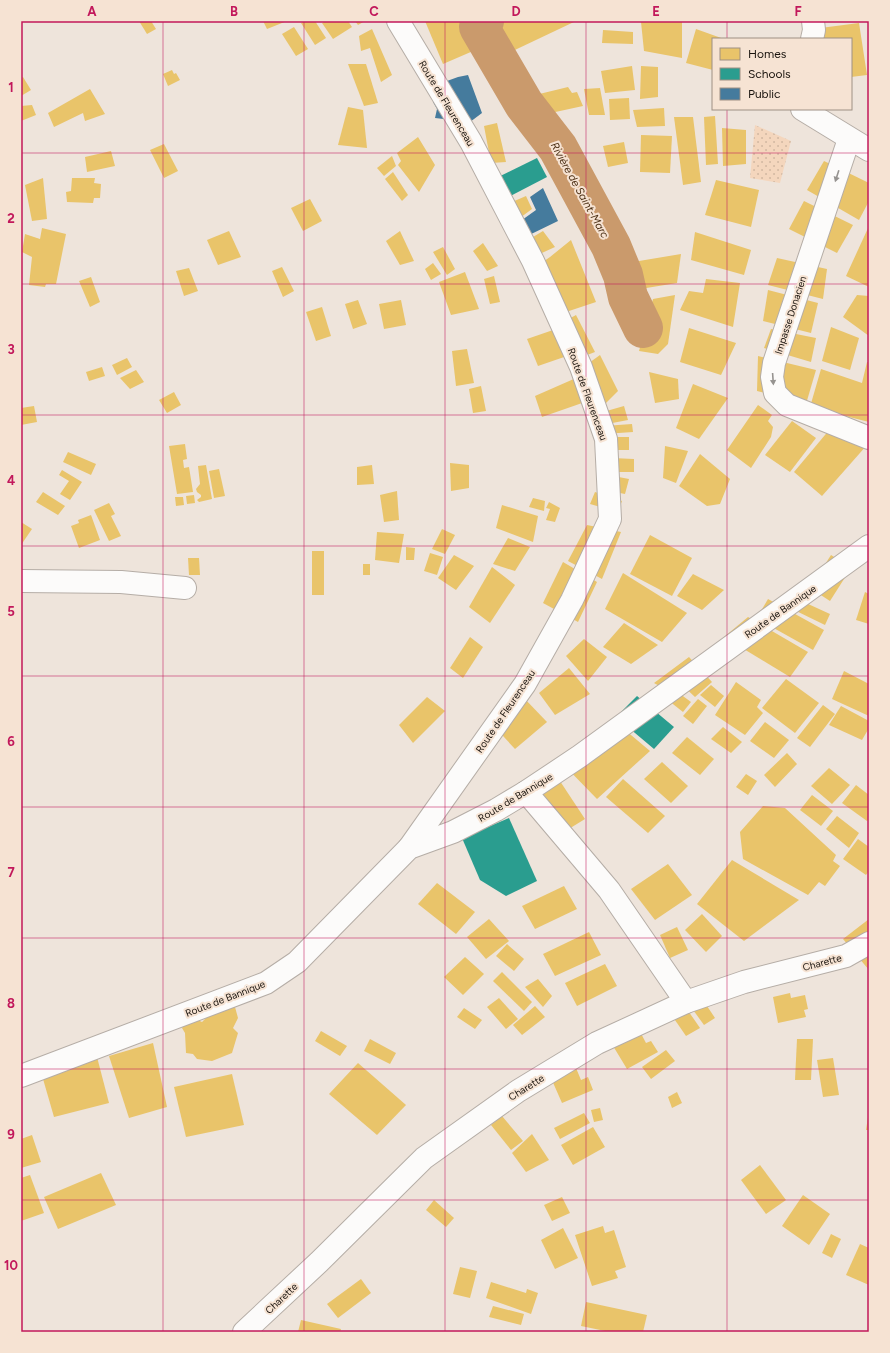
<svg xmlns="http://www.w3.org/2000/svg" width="890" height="1353" viewBox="0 0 890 1353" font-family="Figtree,sans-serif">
<defs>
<pattern id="grass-dots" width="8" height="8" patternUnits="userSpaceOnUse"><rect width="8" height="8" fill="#f4d6bd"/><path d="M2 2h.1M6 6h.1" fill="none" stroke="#d1b7a1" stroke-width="1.8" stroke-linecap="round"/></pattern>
</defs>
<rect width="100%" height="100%" fill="#eee4db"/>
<path fill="url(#grass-dots)" d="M755 125 791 141 780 183 750 178Z"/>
<g fill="#e9c46a">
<path d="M139 21H151L156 29 147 34Z"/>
<path d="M263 21H287L267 29Z"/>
<path d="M304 21H315L326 38 315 45 301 23Z"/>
<path d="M326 21H348L352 27 333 39 322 23Z"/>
<path d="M355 21H365L358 25Z"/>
<path d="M425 21H469L480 48 443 64Z"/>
<path d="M495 21H576L500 57 483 28Z"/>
<path d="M641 22H682V58L644 51Z"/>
<path d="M859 23 867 75 851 77V39H807L805 30Z"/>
<path d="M294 27 308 49 296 56 282 34Z"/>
<path d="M372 29 392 75 381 82 370 48 361 51 359 36Z"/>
<path d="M696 29 724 39H713V70L686 63Z"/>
<path d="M603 30 633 32V44L602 43Z"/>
<path d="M348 64H366L378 103 364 106Z"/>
<path d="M632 66 635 90 605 93 601 71Z"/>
<path d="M641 66 658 67V97L640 99Z"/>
<path d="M172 70 174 74 176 73 180 80 168 86 163 74Z"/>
<path d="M23 77 31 90 21 96V78Z"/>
<path d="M568 87 572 93 577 92 583 106 537 116 527 97Z"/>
<path d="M600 88 605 115H589L584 89Z"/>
<path d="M90 89 105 114 85 121 83 113 54 127 48 113Z"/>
<path d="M629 98 630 119 610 120 609 99Z"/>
<path d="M32 105 36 115 21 121V106Z"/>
<path d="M348 107 363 110 367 148 338 145Z"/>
<path d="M664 108 665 126 637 127 633 110Z"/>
<path d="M715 116 718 164 706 165 704 117Z"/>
<path d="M674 117H693L701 182 683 185Z"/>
<path d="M497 123 506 162 491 163 484 126Z"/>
<path d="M722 128 746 130V164L723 166Z"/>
<path d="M641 135 672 136 670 173 640 172Z"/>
<path d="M418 137 435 165 419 192 398 165 401 161 397 153Z"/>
<path d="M624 142 628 163 608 167 603 146Z"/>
<path d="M164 144 178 171 164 178 150 150Z"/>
<path d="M111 151 115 166 87 172 85 157Z"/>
<path d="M392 156 396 166 384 176 377 168Z"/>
<path d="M824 161 869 183V201L859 220 807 190Z"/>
<path d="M393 172 408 195 402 201 385 179Z"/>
<path d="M43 178 47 219 32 221 25 185Z"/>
<path d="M72 178H95L94 183 101 184 100 198H94L93 203 67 202 66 192 71 191Z"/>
<path d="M716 180 759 190 751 227 705 215Z"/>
<path d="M526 196 532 209 513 223 505 205Z"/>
<path d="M310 199 322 221 303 231 291 208Z"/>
<path d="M804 201 853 225 837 253 789 229Z"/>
<path d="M869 226V287L846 276Z"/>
<path d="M42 228 66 234 56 284H46L45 287 29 285 32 257 22 252 25 234 40 239Z"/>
<path d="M229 231 241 257 218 265 207 240Z"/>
<path d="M400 231 414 261 400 265 386 241Z"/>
<path d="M543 231 555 247 533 257 523 243Z"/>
<path d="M695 232 751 250 744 275 691 260Z"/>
<path d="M571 240 596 302 554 316 534 268 550 257Z"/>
<path d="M483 243 498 266 487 271 473 251Z"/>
<path d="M443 247 455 269 447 275 433 252Z"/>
<path d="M681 254 677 283 628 291 627 263Z"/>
<path d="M777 258 827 269 823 299 768 285Z"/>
<path d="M433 263 441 274 431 280 425 269Z"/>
<path d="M282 267 294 291 283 297 272 271Z"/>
<path d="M189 268 198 291 184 296 176 271Z"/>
<path d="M465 272 479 309 451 315 439 282Z"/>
<path d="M494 276 500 302 490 304 484 279Z"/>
<path d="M91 277 100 302 90 307 79 281Z"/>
<path d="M706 279 740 283 733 327 680 310 689 291 703 293Z"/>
<path d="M768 290 818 303 811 333 763 321Z"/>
<path d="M675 295 668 344 658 354 639 351 653 299Z"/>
<path d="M857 295 869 296V336L843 317Z"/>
<path d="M358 300 367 324 353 329 345 304Z"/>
<path d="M401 300 406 325 384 329 379 304Z"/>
<path d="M322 307 331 336 316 341 306 312Z"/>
<path d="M576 315 595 352 582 357 565 321Z"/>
<path d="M831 327 859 338 850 370 822 361Z"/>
<path d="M689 328 736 343 721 375 680 362Z"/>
<path d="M556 329 567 356 538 366 527 339Z"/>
<path d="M771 329 816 338 811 362 764 348Z"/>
<path d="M467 349 474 383 456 386 452 351Z"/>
<path d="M600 355 618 391 599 410 582 368Z"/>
<path d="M758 356 816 370 806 404 757 391Z"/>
<path d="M127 358 132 367 117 375 112 365Z"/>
<path d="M867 362H869V422L810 407 821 369 862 383Z"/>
<path d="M102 367 105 376 89 381 86 372Z"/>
<path d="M136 370 144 382 130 389 120 378Z"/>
<path d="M649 372 678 379 679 399 655 403Z"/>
<path d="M576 378 585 402 542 417 535 396Z"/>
<path d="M693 384 728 398 699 439 676 428Z"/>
<path d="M481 386 486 411 473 413 469 389Z"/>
<path d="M174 392 181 405 167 413 159 400Z"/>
<path d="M758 405 772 415 768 421 773 427 771 437 751 468 727 450Z"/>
<path d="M34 406 37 422 21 425V408Z"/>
<path d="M624 406 628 420 607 424 603 412Z"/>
<path d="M792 421 816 438 790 472 765 455Z"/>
<path d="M632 424 633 432 604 434V426Z"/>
<path d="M830 429 867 445 822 496 794 472Z"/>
<rect x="606" y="437" width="23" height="13"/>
<path d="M185 444 187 459 183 460 184 468 189 467 193 492 177 494 169 446Z"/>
<path d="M665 446 688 451 676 483 663 478Z"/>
<path d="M68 452 96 464 91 475 63 462Z"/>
<path d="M700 454 730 479 720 504 707 506 679 486Z"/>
<path d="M612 458 634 459V472H612Z"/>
<path d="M450 463 469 465V488L451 491Z"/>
<path d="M206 465 212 499 199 502 197 500 201 497V495L197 492 196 489 200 484 198 466Z"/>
<path d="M372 465 374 484 357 485V467Z"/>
<path d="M219 469 225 496 214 498 209 471Z"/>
<path d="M62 470 82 482 70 500 60 494 69 481 59 475Z"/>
<path d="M603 474 629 479 625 494 600 489Z"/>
<path d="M397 491 399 520 384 522 380 495Z"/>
<path d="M43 492 65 506 58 515 36 502Z"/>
<path d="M595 492 622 501 618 512 590 504Z"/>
<path d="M194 495 195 503 187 504 186 496Z"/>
<path d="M175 497H183L184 505 176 506Z"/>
<path d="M533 498 545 501 544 511 529 507Z"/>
<path d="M549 502 560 508 555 522 546 520 550 509 546 508Z"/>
<path d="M109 503 115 514 111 516 121 536 109 541 94 510Z"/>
<path d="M502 505 538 516 533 542 496 528Z"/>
<path d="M91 515 100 540 79 548 71 526 79 523 78 520Z"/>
<path d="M21 522 32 529 21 545Z"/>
<path d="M587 525 621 532 602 579 568 561Z"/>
<path d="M442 529 455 535 445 554 432 549Z"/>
<path d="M377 532 404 534 399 563 375 560Z"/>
<path d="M650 535 692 558 672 596 630 574Z"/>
<path d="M508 538 530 547 515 571 493 564Z"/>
<path d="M406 547 415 548 414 560H406Z"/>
<rect x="312" y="551" width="12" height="44"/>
<path d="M430 553 443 557 437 575 424 571Z"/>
<path d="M454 555 474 566 456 590 438 578Z"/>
<path d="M831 555 851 568 830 601 810 588Z"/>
<path d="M188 558H199L200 575H189Z"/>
<path d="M563 562 597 582 578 622 543 603Z"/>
<rect x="363" y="564" width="7" height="11"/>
<path d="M492 567 515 585 490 623 469 607Z"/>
<path d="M623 573 687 613 662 642 605 609Z"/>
<path d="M693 574 724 590 702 610 677 596Z"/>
<path d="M865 592 869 594V624L856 620Z"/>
<path d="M795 598 830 614 825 625 790 608Z"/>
<path d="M768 599 824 630 813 650 761 621V611Z"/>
<path d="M748 617 808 652 790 677 724 637Z"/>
<path d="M624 623 658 645 631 664 603 647Z"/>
<path d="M470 637 483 647 463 678 450 668Z"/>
<path d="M584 639 607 657 588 681 566 656Z"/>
<path d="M689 657 712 682 695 697 679 682 665 689 654 683Z"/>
<path d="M569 668 590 694 555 715 539 693Z"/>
<path d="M844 671 869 684V716L832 699Z"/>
<path d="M786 679 819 703 795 733 762 708Z"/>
<path d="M736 682 761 700 757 707 763 713 745 735 715 715Z"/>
<path d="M711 685 724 696 715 707 700 695Z"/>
<path d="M672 688 691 702 683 712 664 697Z"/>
<path d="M427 697 445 711 413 743 399 725Z"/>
<path d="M523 697 547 722 515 749 491 723Z"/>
<path d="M698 699 707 706 693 724 683 716Z"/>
<path d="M823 705 835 714 810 747 797 738Z"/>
<path d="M841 706 869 721V728L862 740 829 725Z"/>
<path d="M612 719 650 751 597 799 560 761Z"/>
<path d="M765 722 789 740 774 758 750 741Z"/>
<path d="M723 727 742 742 731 753 711 739Z"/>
<path d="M687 737 714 759 700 775 672 753Z"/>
<path d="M787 753 797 764 775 787 764 775Z"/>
<path d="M662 762 688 786 671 803 644 779Z"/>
<path d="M829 768 850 785 832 804 811 786Z"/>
<path d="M552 769 585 819 559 835 525 785Z"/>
<path d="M746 774 757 781 748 795 736 787Z"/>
<path d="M623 779 665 816 648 833 606 797Z"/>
<path d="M856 785 869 795V819L867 821 842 803Z"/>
<path d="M812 795 833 811 821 826 800 810Z"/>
<path d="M763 806 785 808 836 855 833 861 840 866 825 886 819 882 808 895 743 859 740 832Z"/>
<path d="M837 816 859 833 849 848 826 829Z"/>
<path d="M858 839 869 847V871L866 875 843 859Z"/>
<path d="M732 860 799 900 744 941 697 904Z"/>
<path d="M668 864 692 895 655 920 631 889Z"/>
<path d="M437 883 475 912 456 934 418 904Z"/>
<path d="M564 886 577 909 535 929 522 906Z"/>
<path d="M702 914 722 936 706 952 685 930Z"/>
<path d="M489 919 509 941 486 959 467 937Z"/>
<path d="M869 919V970L843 939Z"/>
<path d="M677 927 688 950 670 958 660 935Z"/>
<path d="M589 932 601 955 555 976 543 954Z"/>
<path d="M507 944 524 959 514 971 496 956Z"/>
<path d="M465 957 484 974 463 995 444 977Z"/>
<path d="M605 964 617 986 577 1006 565 983Z"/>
<path d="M502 972 532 1002 524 1011 493 981Z"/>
<path d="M538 979 552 996 543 1007 525 987Z"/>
<path d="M695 988 715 1018 704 1025 683 996Z"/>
<path d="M790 993 791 998 805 995 808 1009 804 1010 806 1017 778 1023 773 997Z"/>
<path d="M499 998 518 1019 506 1029 487 1007Z"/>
<path d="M680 999 700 1028 686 1036 666 1007Z"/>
<path d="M535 1006 545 1017 522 1035 513 1025Z"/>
<path d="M235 1007 238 1018 233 1028 238 1033 232 1053 212 1061 197 1059 193 1054 186 1053 185 1033 182 1028 189 1016 202 1022 209 1015Z"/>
<path d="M464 1008 482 1020 475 1029 457 1017Z"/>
<path d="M637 1026 646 1043 651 1041 658 1052 627 1069 607 1036Z"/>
<path d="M321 1031 347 1046 340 1056 315 1041Z"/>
<path d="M370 1039 396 1053 390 1064 364 1051Z"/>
<path d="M797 1039H813L811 1080H795Z"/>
<path d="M153 1043 167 1107 129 1118 109 1056Z"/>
<path d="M666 1050 675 1061 651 1079 642 1067Z"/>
<path d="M97 1057 109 1103 54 1117 41 1072Z"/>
<path d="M833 1058 839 1095 823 1097 817 1060Z"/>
<path d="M358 1063 406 1105 377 1135 329 1094Z"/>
<path d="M576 1068 581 1080 588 1077 593 1090 562 1103 551 1078Z"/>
<path d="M232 1074 244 1125 186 1137 174 1087Z"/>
<path d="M677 1092 682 1103 672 1108 668 1097Z"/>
<path d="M600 1108 603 1120 594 1122 591 1110Z"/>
<path d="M584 1113 590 1123 560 1139 554 1128Z"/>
<path d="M502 1116 523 1141 511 1150 491 1125Z"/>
<path d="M868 1117H869V1130H866Z"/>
<path d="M593 1127 605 1147 573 1165 561 1145Z"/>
<path d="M532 1134 549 1160 526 1172 512 1153Z"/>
<path d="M32 1135 41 1162 21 1168V1139Z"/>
<path d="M760 1165 786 1200 766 1214 741 1180Z"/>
<path d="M101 1173 116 1205 58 1229 44 1197Z"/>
<path d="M30 1175 44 1213 21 1221V1178Z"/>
<path d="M803 1195 830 1214 809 1245 782 1226Z"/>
<path d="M562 1197 570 1213 552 1221 544 1205Z"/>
<path d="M434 1200 454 1218 446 1227 426 1210Z"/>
<path d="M603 1226 605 1233 614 1230 626 1267 615 1271 618 1278 592 1286 575 1235Z"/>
<path d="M563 1228 578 1258 555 1269 541 1240Z"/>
<path d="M831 1234 841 1239 832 1258 822 1253Z"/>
<path d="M860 1244 869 1248V1285L846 1275Z"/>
<path d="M460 1267 477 1271 470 1298 453 1294Z"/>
<path d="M361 1279 371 1293 338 1318 327 1304Z"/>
<path d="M491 1282 526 1293 527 1289 538 1293 531 1314 486 1298Z"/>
<path d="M586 1302 647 1315 643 1332H610L581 1326Z"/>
<path d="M493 1306 524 1314 521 1325 489 1317Z"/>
<path d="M301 1320 341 1329 340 1332H298Z"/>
</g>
<g fill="#2a9d8f">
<path d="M537 158 547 177 497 203 486 183Z"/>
<path d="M637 696 674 727 654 749 616 717Z"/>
<path d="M509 818 537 881 506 896 480 880 462 838Z"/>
</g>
<g fill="#457b9d">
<path d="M468 75 482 113 470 122 435 118 437 109 433 102 434 94 447 81 458 77Z"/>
<path d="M543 188 558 221 523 238 515 225 536 210 530 197Z"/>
</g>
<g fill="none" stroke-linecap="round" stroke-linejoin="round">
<path stroke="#ca9a6c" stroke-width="40" d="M484 21 479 27 524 104 558 148 611 246 623 275 628 297 643 328"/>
<defs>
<g id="minor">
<path d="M398 21 471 142 533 261 581 367 606 439 610 519 572 600 525 684 409 848"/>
<path d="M812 39 814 30 813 21"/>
<path d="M802 109 869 150"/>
<path d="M849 139 774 363 772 377 775 393 787 405 869 438"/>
<path d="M21 581 121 582 185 588"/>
<path d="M526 792 609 890 686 1002"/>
<path d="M21 1076 266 983 297 962 409 848 453 832 496 810 526 792 580 756 869 546"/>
<path d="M244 1332 319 1262 424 1158 518 1091 597 1043 686 1002 744 982 846 956 869 943"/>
</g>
</defs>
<use href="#minor" stroke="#b5ada6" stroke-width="24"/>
<use href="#minor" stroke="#fcfbfa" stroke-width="22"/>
</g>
<defs><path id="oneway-solid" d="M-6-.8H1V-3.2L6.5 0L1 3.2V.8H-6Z"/></defs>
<g fill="#969390">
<use href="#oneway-solid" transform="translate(837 176) rotate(108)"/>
<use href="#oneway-solid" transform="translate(773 379) rotate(86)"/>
</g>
<path fill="none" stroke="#c2185b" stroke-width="1" stroke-opacity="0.55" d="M163 21V1332M304 21V1332M445 21V1332M586 21V1332M727 21V39M727 109V1332M21 153H869M21 284H869M21 415H869M21 546H869M21 676H869M21 807H869M21 938H869M21 1069H869M21 1200H869"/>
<g text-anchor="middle" stroke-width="4" stroke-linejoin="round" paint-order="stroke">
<g font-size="10" fill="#1a140e" stroke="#f6e3d3">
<text transform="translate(447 103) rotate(59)" y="4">Route de Fleurenceau</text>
<text transform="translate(790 315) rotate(-72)" y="4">Impasse Donacien</text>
<text transform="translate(588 394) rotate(70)" y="4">Route de Fleurenceau</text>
<text transform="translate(780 611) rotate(-35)" y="4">Route de Bannique</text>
<text transform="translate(505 711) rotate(-56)" y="4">Route de Fleurenceau</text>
<text transform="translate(515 797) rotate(-31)" y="4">Route de Bannique</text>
<text transform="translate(822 962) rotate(-15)" y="4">Charette</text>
<text transform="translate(225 998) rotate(-21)" y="4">Route de Bannique</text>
<text transform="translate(526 1087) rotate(-32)" y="4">Charette</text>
<text transform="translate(281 1298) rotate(-43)" y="4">Charette</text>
</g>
<g font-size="11" font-style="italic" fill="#4c3016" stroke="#f6e3d3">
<text transform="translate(580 190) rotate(61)" y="4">Rivière de Saint-Marc</text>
</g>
</g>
<rect width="890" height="1353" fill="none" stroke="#f6e3d3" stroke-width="44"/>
<rect x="712" y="38" width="140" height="72" fill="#f6e3d3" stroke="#9e9084"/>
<rect x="720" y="48" width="20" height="12" fill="#e9c46a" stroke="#9e9084"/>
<text x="748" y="58" font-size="12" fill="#1a140e">Homes</text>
<rect x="720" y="68" width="20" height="12" fill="#2a9d8f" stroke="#9e9084"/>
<text x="748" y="78" font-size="12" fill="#1a140e">Schools</text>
<rect x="720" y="88" width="20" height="12" fill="#457b9d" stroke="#9e9084"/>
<text x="748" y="98" font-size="12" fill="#1a140e">Public</text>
<rect x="22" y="22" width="846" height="1309" fill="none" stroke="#c2185b" stroke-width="1.5"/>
<g font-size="13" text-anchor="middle" font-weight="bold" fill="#c2185b">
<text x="92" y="16">A</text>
<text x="234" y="16">B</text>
<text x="374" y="16">C</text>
<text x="516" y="16">D</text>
<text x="656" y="16">E</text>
<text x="798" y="16">F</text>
<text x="11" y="92">1</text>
<text x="11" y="223">2</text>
<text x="11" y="354">3</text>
<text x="11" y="485">4</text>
<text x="11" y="616">5</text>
<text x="11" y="746">6</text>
<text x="11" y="877">7</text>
<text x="11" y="1008">8</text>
<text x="11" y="1139">9</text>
<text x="11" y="1270">10</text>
</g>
</svg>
